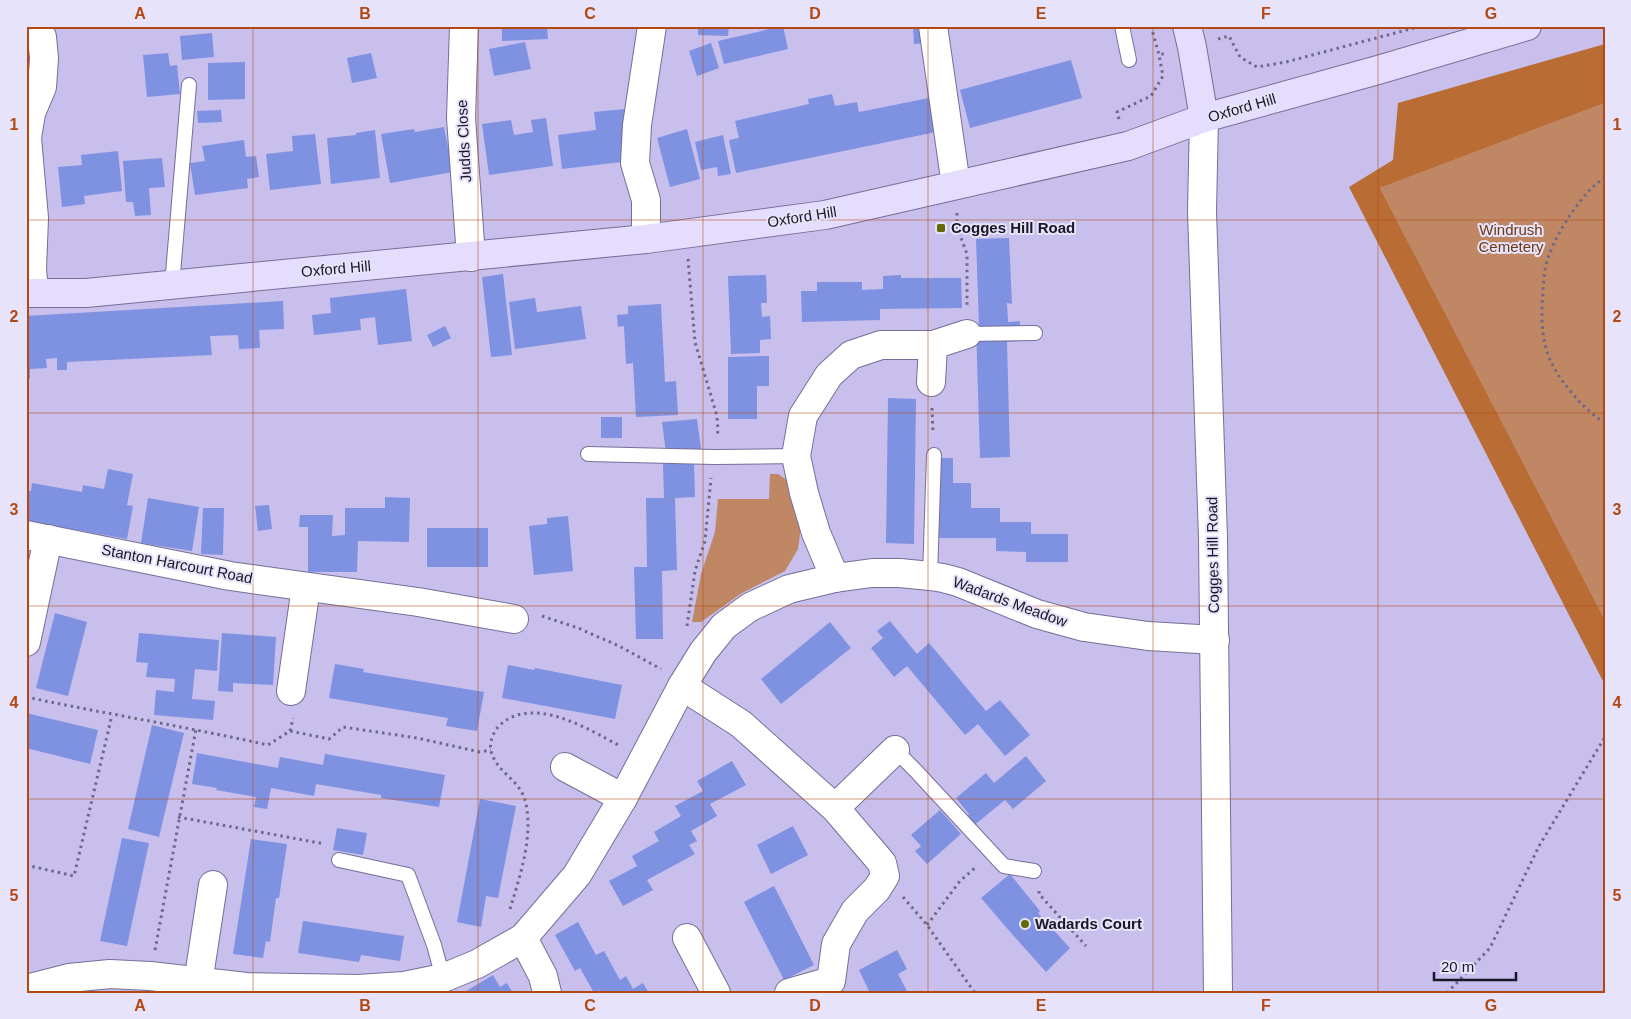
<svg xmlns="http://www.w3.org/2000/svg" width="1631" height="1019" viewBox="0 0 1631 1019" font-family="Helvetica,sans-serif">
<rect width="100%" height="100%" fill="#c8bfed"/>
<g fill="#bf8764">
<path d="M1605 103V620L1380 188Z"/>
<path d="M770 474H778L787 480 801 527 798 549 785 571 742 593 701 622H692L701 574 715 532 718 499H769Z"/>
</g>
<path fill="#ba6c35" d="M1605 44V103L1380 188 1605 620V685L1349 187 1393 160 1398 103Z"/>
<g fill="#7f91e1">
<path d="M502 26H547L548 39 502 41Z"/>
<path d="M698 26H729L728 36 698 35Z"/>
<path d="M783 26 788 49 724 64 718 41Z"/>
<path d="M913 26H927L928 43 914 44Z"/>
<path d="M212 33 214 57 182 60 180 36Z"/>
<path d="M525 42 531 69 494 76 489 49Z"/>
<path d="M711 43 719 68 697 76 689 51Z"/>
<path d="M168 53 170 66 177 65 180 94 147 97 143 55Z"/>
<path d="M371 53 377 78 352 83 347 58Z"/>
<path d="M1071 60 1082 98 970 128 960 90Z"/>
<path d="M245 62V99L208 100V63Z"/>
<path d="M832 94 835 106 857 102 859 112 934 97 941 131 736 173 729 140 739 138 735 121 809 104 808 99Z"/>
<path d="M625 109 630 161 562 169 558 135 596 130 594 112Z"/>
<path d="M221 110 222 122 198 123 197 111Z"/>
<path d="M546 118 553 166 489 175 482 124 511 120 514 135 533 132 531 120Z"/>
<path d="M444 127 453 172 390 183 381 134 414 129 415 132Z"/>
<path d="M687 129 700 179 670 187 657 138Z"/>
<path d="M375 130 380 178 331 184 327 138 356 135V133Z"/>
<path d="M315 134 321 184 270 190 266 154 293 151 292 136Z"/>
<path d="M723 135 731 174 718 176 717 167 701 170 695 142Z"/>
<path d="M244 140 246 157 256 156 259 177 247 179 248 188 195 195 190 163 205 161 202 146Z"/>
<path d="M118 151 122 191 84 196 85 204 62 207 58 167 82 165 81 155Z"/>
<path d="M162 158 165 187 149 188 151 215 135 216 133 202H126L123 161Z"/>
<path d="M1009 238 1012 304 1007 303 1008 322 1020 321V341L1007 342 1010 457 980 458 976 326H979L976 239Z"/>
<path d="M503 274 512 355 491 357 482 277Z"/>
<path d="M766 275 767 303H761L762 317 770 316 771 339 760 340V353L731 354 728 276Z"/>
<path d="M901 275V278H961L962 308 880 309V320L802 322 801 291H817V282H862V290L883 289V276Z"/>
<path d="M406 289 412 341 378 345 375 317 360 319 361 330 314 335 312 315 331 313 330 298Z"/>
<path d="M535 298 537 312 581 306 586 339 515 349 509 302Z"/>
<path d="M283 301 284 329 259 330 260 348 239 349 238 335 210 336 212 355 67 362V370H57V358L46 359 47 368 30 369V379H26V316Z"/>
<path d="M661 304 665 382 676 381 678 415 636 417 633 363 626 364 624 326 618 327 617 315 628 314V306Z"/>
<path d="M445 326 451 338 433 347 427 335Z"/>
<path d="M769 356V386H757V419H728V357Z"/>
<path d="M888 398 916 399 914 544 886 543Z"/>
<rect x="601" y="417" width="21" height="21"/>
<path d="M697 419 701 449 666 453 662 422Z"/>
<path d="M938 458H953V483H971V508H1000V522H1031V534H1068V562H1026V552L996 551V538H938Z"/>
<path d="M694 463 695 497 675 498 677 570 662 571 663 639H636L634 567H647L646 498H664L663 464Z"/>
<path d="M108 469 133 474 127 505 133 506 127 539 26 521V491H31L32 483 82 492 83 485 104 489Z"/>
<path d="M385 497 410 498 409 542 358 541 357 572H308V527H299L300 515H333L332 536 345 535V508H385Z"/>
<path d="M148 498 199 507 192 551 141 543Z"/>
<path d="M269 505 272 529 258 531 255 506Z"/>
<path d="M203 508H224L223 555 201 554Z"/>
<path d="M568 516 573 571 534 575 529 526 547 524V518Z"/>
<rect x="427" y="528" width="61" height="39"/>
<path d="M55 613 87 622 68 696 36 688Z"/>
<path d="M890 621 917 654 929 643 986 711 1000 700 1030 735 1005 756 978 724 965 735 907 666 894 677 871 648 883 638 877 631Z"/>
<path d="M830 622 851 648 781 704 761 679Z"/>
<path d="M139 633 219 640 217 671 195 669 192 699 215 701 213 720 154 715 156 690 174 692 175 679 146 677 148 663 136 662Z"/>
<path d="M222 633 276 637 273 685 233 683V692L218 691Z"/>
<path d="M335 664 364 669 363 672 484 692 477 731 446 726 448 718 329 698Z"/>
<path d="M508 665 534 670 535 668 622 685 615 719 502 698Z"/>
<path d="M26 713 98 730 90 764 26 748Z"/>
<path d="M152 725 184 733 159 837 128 829Z"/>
<path d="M197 753 278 768 280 757 323 765 325 754 445 775 439 807 381 798V795L316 784 314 796 271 788 267 809 254 807 256 797 216 790 217 788 192 784Z"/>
<path d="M1026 756 1046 781 1013 809 1005 800 972 827 964 819 969 814 956 798 986 773 994 783Z"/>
<path d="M732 761 746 785 710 804 717 816 691 831 697 841 689 845 695 854 647 880 653 890 623 906 609 881 637 866 632 856 659 841 654 832 681 816 675 806 703 791 697 781Z"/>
<path d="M480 799 516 806 498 898 486 896 481 927 457 922Z"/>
<path d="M940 810 961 834 927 864 915 851 921 846 911 835Z"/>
<path d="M793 826 808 855 771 874 757 845Z"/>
<path d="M337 828 367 833 363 855 333 850Z"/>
<path d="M122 838 149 843 127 946 100 941Z"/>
<path d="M251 839 287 844 279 898H276L270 942 266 941 263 958 233 954Z"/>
<path d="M1010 874 1040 911 1038 913 1070 948 1046 972 1012 934 981 898Z"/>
<path d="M774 886 814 965 784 980 744 902Z"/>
<path d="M303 921 404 936 400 961 361 955 359 962 298 953Z"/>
<path d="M578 922 596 955 604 951 620 980 626 976 633 989 643 983 649 993H600L599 990 594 993 580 968 575 971 555 935Z"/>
<path d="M897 950 907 969 898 974 908 993H870L859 970Z"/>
<path d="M493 975 500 987 507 983 513 993H463Z"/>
</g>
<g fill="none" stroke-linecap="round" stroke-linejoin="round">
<defs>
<g id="lane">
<path d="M1122 26 1129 60"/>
<path d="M172 285 189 85"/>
<path d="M967 334 1035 333"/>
<path d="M588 454 714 457 796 456"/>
<path d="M930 576 934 455"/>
<path d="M895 750 915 770 1004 866 1034 871"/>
<path d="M339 860 408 875 434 945 443 978"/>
</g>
<g id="street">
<path d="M464 26 461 118 471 257"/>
<path d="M933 26 956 185"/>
<path d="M1204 118 1202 211 1213 538 1218 993"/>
<path d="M646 239V200L635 163 637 125 652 26"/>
<path d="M34 292 32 269 34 218 27 138 31 113 42 87 44 58 42 37 37 26"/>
<path d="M931 382 933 345"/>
<path d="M26 535 230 576 418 602 514 619"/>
<path d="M835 578 816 533 804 493 796 456 803 416 829 375 851 355 881 345H933L967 334"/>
<path d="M26 642 48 539"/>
<path d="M682 686 741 724 835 808 882 863 885 876 877 889 855 911 836 944 831 981 789 993"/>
<path d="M291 691 306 587"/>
<path d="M565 767 623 798"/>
<path d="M835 808 895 750"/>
<path d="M523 938 543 976 547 993"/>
<path d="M687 938 716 993"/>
<path d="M198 983 213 885"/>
<path d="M26 989 69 978 110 974 150 976 246 987 358 989 404 986 443 978 477 964 523 938 577 875 623 798 682 686 703 652 724 626 750 607 789 589 835 578 872 573H900L930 576 943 578 958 582 1037 614 1084 627 1148 636 1215 640"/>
</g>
<g id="secondary">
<path d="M1187 26 1192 47 1204 118"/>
<path d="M26 293H86L646 239 825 215 1128 146 1204 118 1378 70 1527 26"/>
</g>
</defs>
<use href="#lane" stroke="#766e98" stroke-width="16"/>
<use href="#street" stroke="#766e98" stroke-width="30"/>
<use href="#secondary" stroke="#766e98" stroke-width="30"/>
<g stroke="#6e6886" stroke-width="3" stroke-dasharray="2.5 4" stroke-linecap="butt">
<path d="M1151 26 1159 55 1166 53"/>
<path d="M1218 39 1229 36 1240 57 1257 67 1286 62 1414 28"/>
<path d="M1119 119 1117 112 1151 96 1163 76 1159 55"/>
<path d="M1605 177C1599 182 1593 186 1588 192 1571 211 1552 241 1546 265 1543 279 1543 293 1542 307 1541 344 1548 364 1571 392 1581 404 1591 414 1605 423"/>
<path d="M957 213V227L967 254V307"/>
<path d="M688 259 695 342 717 416 718 430 717 437"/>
<path d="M932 408 933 434"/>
<path d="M542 616 578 628 619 646 661 669"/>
<path d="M687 626 695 571 705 541 711 478"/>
<path d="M26 697C107 714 188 727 268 745L290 731 329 739 343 727 417 738 480 752 491 750"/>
<path d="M290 731 293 718"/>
<path d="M178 817 325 844"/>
<path d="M26 865 74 876 112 715"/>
<path d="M1039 891V894L1086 946"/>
<path d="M903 897 927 925 975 993"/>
<path d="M510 909C520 876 533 838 526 804 521 779 497 774 491 751 489 743 493 733 498 727 531 693 588 729 620 746"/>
<path d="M927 925 960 881 976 867"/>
<path d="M155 950 196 729"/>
<path d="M1447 993 1490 948 1539 846 1605 737"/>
</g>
<use href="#lane" stroke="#fff" stroke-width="14"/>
<use href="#street" stroke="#fff" stroke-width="28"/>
<use href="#secondary" stroke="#e5ddfd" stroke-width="28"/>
</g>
<path fill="none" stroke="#b44812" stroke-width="1" stroke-opacity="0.55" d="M253 26V993M478 26V993M703 26V993M928 26V993M1153 26V993M1378 26V993M26 220H1605M26 413H1605M26 606H1605M26 799H1605"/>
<g fill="#636909" stroke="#e7e3fb" stroke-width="2">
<rect x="936" y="223" width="10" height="10" rx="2.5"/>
<circle cx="1025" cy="924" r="5"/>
</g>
<g text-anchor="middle" stroke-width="4" stroke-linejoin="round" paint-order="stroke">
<g font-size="15" fill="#191626" stroke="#e7e3fb">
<text transform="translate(1242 108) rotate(-16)" y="5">Oxford Hill</text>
<text transform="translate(464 141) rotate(-93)" y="5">Judds Close</text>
<text transform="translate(802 217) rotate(-9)" y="5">Oxford Hill</text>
<text transform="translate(336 269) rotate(-5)" y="5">Oxford Hill</text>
<text transform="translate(1213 555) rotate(-91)" y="5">Cogges Hill Road</text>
<text transform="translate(177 564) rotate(11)" y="5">Stanton Harcourt Road</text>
<text transform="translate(1010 602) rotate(20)" y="5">Wadards Meadow</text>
</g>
<g font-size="15" font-weight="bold" fill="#191626" stroke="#e7e3fb" text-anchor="start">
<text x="951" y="233">Cogges Hill Road</text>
<text x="1035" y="929">Wadards Court</text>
</g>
<g font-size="15" fill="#6c380f" stroke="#e7e3fb">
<text x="1511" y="235">Windrush<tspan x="1511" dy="17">Cemetery</tspan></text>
</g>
</g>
<rect width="1631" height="1019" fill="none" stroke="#e7e3fb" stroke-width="55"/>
<path d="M1434 972v8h82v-8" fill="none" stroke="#191626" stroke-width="2.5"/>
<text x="1441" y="972" font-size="15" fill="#191626" stroke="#e7e3fb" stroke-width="4" paint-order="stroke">20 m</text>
<rect x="28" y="28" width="1576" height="964" fill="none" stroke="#b44812" stroke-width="2"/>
<g font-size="16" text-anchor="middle" font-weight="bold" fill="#b44812">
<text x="140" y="19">A</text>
<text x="365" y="19">B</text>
<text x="590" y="19">C</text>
<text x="815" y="19">D</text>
<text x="1041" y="19">E</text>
<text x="1266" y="19">F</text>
<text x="1491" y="19">G</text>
<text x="14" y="130">1</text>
<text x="1617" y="130">1</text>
<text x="14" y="322">2</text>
<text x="1617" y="322">2</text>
<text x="14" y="515">3</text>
<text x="1617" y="515">3</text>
<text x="14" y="708">4</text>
<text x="1617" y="708">4</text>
<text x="14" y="901">5</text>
<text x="1617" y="901">5</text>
<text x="140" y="1011">A</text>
<text x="365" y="1011">B</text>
<text x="590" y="1011">C</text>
<text x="815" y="1011">D</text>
<text x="1041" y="1011">E</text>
<text x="1266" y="1011">F</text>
<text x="1491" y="1011">G</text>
</g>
</svg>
